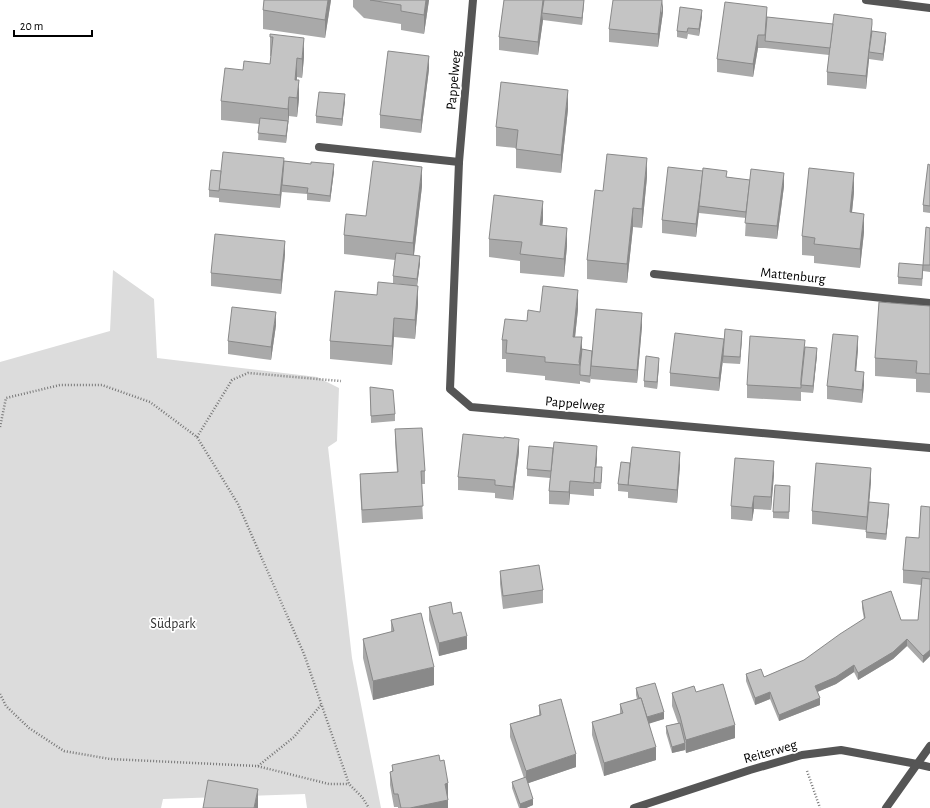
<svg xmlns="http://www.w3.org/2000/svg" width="930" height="808" viewBox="0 0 930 808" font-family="'Alegreya Sans',sans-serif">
<rect width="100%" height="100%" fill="#fff"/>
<path fill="#dcdcdc" d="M113 270 154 299 157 358 317 377 339 388 337 441 328 447 352 658 381 808H307L305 794 163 799 161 808H0V362L110 331Z"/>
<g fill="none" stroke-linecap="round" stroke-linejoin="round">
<g stroke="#777" stroke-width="2.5" stroke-dasharray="1 2" stroke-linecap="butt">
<path d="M0 427 6 398 60 385H102L150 402 197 437 238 504 304 654 349 784 362 797 369 808"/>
<path d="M197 437 232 380 248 373 341 381"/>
<path d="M0 694 6 706 29 728 64 751 110 759 257 766 329 784H349"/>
<path d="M258 766 294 737 321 705"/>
<path d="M807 771 820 808"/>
</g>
<path stroke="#555" stroke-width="8" d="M917 764 930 767"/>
<g stroke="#555" stroke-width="8">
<path d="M473 0 459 162 450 389 471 407 930 448"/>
<path d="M866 0 930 8"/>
<path d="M319 147 459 162"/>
<path d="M654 274 930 303"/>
<path d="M634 808 750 770 802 755 841 750 917 764"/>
</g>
<path stroke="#555" stroke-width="8" d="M886 808 930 746"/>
</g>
<g fill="#a9a9a9">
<path d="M264 0H331L325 38 263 29V10Z"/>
<path d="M353 0H429L424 34 401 30V24L364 18 353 7Z"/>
<path d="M504 0H584L582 25 543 20 538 55 499 50V37Z"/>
<path d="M663 12 658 47 609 42V29Z"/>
<path d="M702 16 699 36 688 34 687 39 677 37V31Z"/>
<path d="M767 17 872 31 886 39 883 61 869 59 866 89 827 85V72L829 55 765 48H758L753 77 717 72V59Z"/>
<path d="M270 34 304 57 302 78 297 77V80L299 99 297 117 289 116 286 143 258 140 259 124 221 120V101L243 70 270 64 271 56H270Z"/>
<path d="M429 69 421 133 380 128V115Z"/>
<path d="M345 101 342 126 316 123V116Z"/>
<path d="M568 109 561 173 516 168V148L496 146V127Z"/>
<path d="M284 161 311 164 334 171 330 202 307 200V194L282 192V191L280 208 219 202V198L209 197V190L221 171Z"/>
<path d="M930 165V213L923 212V205Z"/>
<path d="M647 177 642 228 633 227 627 283 587 279V260L603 191Z"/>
<path d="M727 177 784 186 777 239 745 236 746 218 699 213V212L696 237 662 233V220Z"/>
<path d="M422 186 414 255 420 263 417 286 418 304 415 339 394 337 392 365 330 359V341L377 295 407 285 393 283V276L395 260 344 254V235L366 216Z"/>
<path d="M854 192 852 212 864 232 860 268 814 263V256L802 255V236Z"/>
<path d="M543 220 542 225 567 246 564 277 520 273V261L489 257V239Z"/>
<path d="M930 228V272L923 271 922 286 898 284V277L923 265Z"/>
<path d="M285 254 281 294 211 286V273Z"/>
<path d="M930 306V393L916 392V379L875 376V358Z"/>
<path d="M578 309 575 337 582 349 592 351 642 326 637 383 591 379V377L590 383 580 381V384L545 380V376L506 372V359H502V340L540 312Z"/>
<path d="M276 325 271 360 228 354V341Z"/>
<path d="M742 337 740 364 723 363V359L719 391 670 386V373L724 345Z"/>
<path d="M805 347 817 355 813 393 801 392V401L747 398V385Z"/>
<path d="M858 349 856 371 864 385 862 403 827 399V386Z"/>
<path d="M659 364 657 389 644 387V381Z"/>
<path d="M370 387 395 414V421L371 423Z"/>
<path d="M395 429 425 471V484H421L423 519 362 523 360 487V474L397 472 395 442Z"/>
<path d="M504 438 519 452 513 500 495 498V493L458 490V477Z"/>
<path d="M597 459 596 467 602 474 601 489H594V496L570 494 569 505 549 504V491L550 478 527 476V469Z"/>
<path d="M630 463 680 465 677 503 628 498V492L618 491V484Z"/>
<path d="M774 474 771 510 754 509 752 521 731 519V506Z"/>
<path d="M871 481 869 502 889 510 886 540 866 538V530L812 524V511Z"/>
<path d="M790 493 789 519 773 518V512Z"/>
<path d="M930 507V656L923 663 907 646 893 659 858 680 854 672 836 684 817 692 820 705 779 721 770 699 755 705 746 681V674L764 677 804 660 864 619 862 608V601L901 620H918L921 585 903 583V570L919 538Z"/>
<path d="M500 571 543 590V603L503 609 500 584Z"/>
<path d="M429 607 453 614 467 649 439 656 429 620Z"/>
<path d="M391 620 434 685 373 700 363 658V639L391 632Z"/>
<path d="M636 688 664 719 649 723 656 760 604 776 592 735V722L620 714V704L637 699 636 695Z"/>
<path d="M696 692 735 738 686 753 685 749V750L672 753 666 733V726L678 723 672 706V693Z"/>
<path d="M539 705 576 767 528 783 533 805 526 808H519L512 788V782L524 778 510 737V724L539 715Z"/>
<path d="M392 765 448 796V808H398V807H394L390 785V772H392Z"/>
</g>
<g fill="#898989">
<path d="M328 0H331L325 38V20Z"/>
<path d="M426 0H429L424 34V15Z"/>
<path d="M543 0H545L542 13 543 20 538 55V42Z"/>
<path d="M584 0V3L582 25V18Z"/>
<path d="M663 0V12L658 47V34Z"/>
<path d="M767 7V20L765 41V35Z"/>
<path d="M702 10V16L699 36V29Z"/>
<path d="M872 24V37L869 52V59L866 89V76Z"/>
<path d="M886 33V39L883 61V54Z"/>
<path d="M758 35V48L753 77V64Z"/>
<path d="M304 38V57L302 78V59Z"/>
<path d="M429 56V69L421 133V120Z"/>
<path d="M297 58V77L295 98V80Z"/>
<path d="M299 80V99L297 117V98Z"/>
<path d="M568 90V109L561 173V155Z"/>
<path d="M345 94V101L342 126V119Z"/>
<path d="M289 97V116L286 143V136L288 121V109Z"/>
<path d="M284 158V171L282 185 280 208V195Z"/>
<path d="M647 158V177L642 228V209Z"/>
<path d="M334 164V171L330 202V196Z"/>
<path d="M422 167V186L413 262V243Z"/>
<path d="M703 171 699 212 696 237V224Z"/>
<path d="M784 173V186L777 239V226Z"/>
<path d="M854 173V192L850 231V212Z"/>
<path d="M543 201V220L540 244V225Z"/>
<path d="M633 208V227L627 283V264Z"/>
<path d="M864 214V232L860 268V249Z"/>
<path d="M567 228V246L564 277V259Z"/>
<path d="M285 241V254L281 294V280Z"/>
<path d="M420 256V263L417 286V279Z"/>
<path d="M418 286V304L415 339V320Z"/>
<path d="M578 290V309L573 356V337Z"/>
<path d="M276 312V325L271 360V347Z"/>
<path d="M642 313V326L637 383V370Z"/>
<path d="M394 318V337L392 365V346Z"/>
<path d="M742 331V337L740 364V357Z"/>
<path d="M858 336V349L855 384V371Z"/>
<path d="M582 337V356L580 365H579Z"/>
<path d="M724 339V352L719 391V378Z"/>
<path d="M817 348V355L813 393V386Z"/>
<path d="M659 358V364L657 389V382Z"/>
<path d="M864 372V385L862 403V390Z"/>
<path d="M519 439V452L513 500V487Z"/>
<path d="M597 446V459L595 482H594V496V483Z"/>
<path d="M680 452V465L677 503V490Z"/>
<path d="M774 461V474L771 510V497Z"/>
<path d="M871 468V481L867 530V517Z"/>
<path d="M570 481V494L569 505V492Z"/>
<path d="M754 496V509L752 521V508Z"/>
<path d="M889 504V510L886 540V534Z"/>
<path d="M467 636V649L439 656V643Z"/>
<path d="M907 639V646L893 659 858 680V673Z"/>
<path d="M930 650V656L923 663V656Z"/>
<path d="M854 665V672L836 684 815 693V686Z"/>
<path d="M434 667V685L373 700V681Z"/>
<path d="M770 692V699L755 705V698Z"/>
<path d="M820 698V705L779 721V715Z"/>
<path d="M664 712V719L645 725V718Z"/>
<path d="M735 725V738L686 753V740Z"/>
<path d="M685 743V750L672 753V747Z"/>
<path d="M656 747V760L604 776V763Z"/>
<path d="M576 754V767L526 784V771Z"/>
<path d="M448 783V796L445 797V784Z"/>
<path d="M258 789V808H254Z"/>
<path d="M533 799V805L526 808H520V804Z"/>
<path d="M448 800V808H410Z"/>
</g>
<g fill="#c4c4c4" stroke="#898989">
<path d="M264 0H328L325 20 263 10Z"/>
<path d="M370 0H426L424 15 401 11V5Z"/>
<path d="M504 0H543L538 42 499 37Z"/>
<path d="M544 0H584L582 18 542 13Z"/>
<path d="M613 0H662L658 34 609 29Z"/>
<path d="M725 2 767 7 765 35H758L753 64 717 59Z"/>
<path d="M680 7 702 10 699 29 688 28 687 32 677 31Z"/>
<path d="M834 14 872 19V24L866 76 827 72Z"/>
<path d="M767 17 833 24 830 48 765 41Z"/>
<path d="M872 31 886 33 883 54 869 52Z"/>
<path d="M270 34 304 38 302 59 297 58 295 80H299L297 98 289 97 288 109 221 101 225 68 243 70 244 61 270 64 273 37H270Z"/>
<path d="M388 51 429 56 421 120 380 115Z"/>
<path d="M501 82 568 90 561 155 516 149 518 130 496 127Z"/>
<path d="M319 92 345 94 342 119 316 116Z"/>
<path d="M260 118 288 121 286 136 258 133Z"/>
<path d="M223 152 284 158 280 195 219 189Z"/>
<path d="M607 154 647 158 642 209 633 208 627 264 587 260 595 190 603 191Z"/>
<path d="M284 161 311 164V162L334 164 330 196 307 193 308 188 282 185Z"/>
<path d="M373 161 422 167 413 243 344 235 346 214 366 216Z"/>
<path d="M928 164 930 165V206L923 205Z"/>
<path d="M668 167 703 171 696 224 662 220Z"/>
<path d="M703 168 727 171 726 177 750 180 746 212 699 206Z"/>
<path d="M809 168 854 173 850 212 864 214 860 249 814 244 815 238 802 236Z"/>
<path d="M751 169 784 173 777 226 745 223Z"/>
<path d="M211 170 221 171 219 191 209 190Z"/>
<path d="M494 195 543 201 540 225 567 228 564 259 520 254 522 242 489 239Z"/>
<path d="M926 227 930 228V265H923L922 279 898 277 899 263 923 265Z"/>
<path d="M215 234 285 241 281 280 211 273Z"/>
<path d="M396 253 420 256 417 279 393 276Z"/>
<path d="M378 282 418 286 415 320 394 318 392 346 330 341 335 291 377 295Z"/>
<path d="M543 286 578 290 573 337H582L579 362 580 365 545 362V357L506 353 507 340H502L505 319 527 321 528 310 540 312Z"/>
<path d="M879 302 930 306V374L916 373 917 361 875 358Z"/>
<path d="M232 307 276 312 271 347 228 341Z"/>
<path d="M596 309 642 313 637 370 591 366Z"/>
<path d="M725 329 742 331 740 357 723 356Z"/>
<path d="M675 333 724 339 719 378 670 373Z"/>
<path d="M833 334 858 336 855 371 864 372 862 390 827 386Z"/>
<path d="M750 336 805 340 801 379V388L747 385Z"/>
<path d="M805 347 817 348 813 386 801 385Z"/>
<path d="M582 349 592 351 590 376 580 375V367Z"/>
<path d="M646 356 659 358 657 382 644 381Z"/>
<path d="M370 387 393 390 395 414 371 416Z"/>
<path d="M422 428 425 471H421L423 506 362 510 360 474 398 472 395 429Z"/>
<path d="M463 434 504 438V437L519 439 513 487 495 485V480L458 477Z"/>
<path d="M554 442 597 446 594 483 570 481 569 492 549 491Z"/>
<path d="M529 446 553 448 551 471 527 469Z"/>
<path d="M632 447 680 452 677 490 628 485Z"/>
<path d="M735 458 774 461 771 497 754 496 752 508 731 506Z"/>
<path d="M621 462 630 463 628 485 618 484Z"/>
<path d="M816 463 871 468 867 517 812 511Z"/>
<path d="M595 467H602L601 483 594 482Z"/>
<path d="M775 485 790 486 789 512H773Z"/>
<path d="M869 502 889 504 886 534 866 532Z"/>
<path d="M921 506 930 507V572L903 570 906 537 919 538Z"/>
<path d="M539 565 543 590 503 596 500 571Z"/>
<path d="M922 578 930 579V650L923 656 907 639 893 652 858 673 854 665 836 677 815 686 820 698 779 715 770 692 755 698 746 674 761 669 764 677 804 660 840 634 865 618 862 601 891 591 901 620H918Z"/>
<path d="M451 602 453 614 461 612 467 636 439 643 429 607Z"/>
<path d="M421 613 434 667 373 681 363 639 394 631 391 620Z"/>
<path d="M655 683 664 712 647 717 641 698H639L636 688Z"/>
<path d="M723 684 735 725 686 740 680 716 672 693 694 686 696 692Z"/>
<path d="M641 698 656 747 604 763 592 722 623 713 620 704Z"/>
<path d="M561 699 576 754 526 771 510 724 541 715 539 705Z"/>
<path d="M680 723 685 743 672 747 666 726Z"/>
<path d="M439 755 440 761 444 760 448 783 445 784 448 800 410 808H401L398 794H394L390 772 393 771 392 765Z"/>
<path d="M526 777 533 799 520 804 512 782Z"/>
<path d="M208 780 258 789 254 808H203Z"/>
</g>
<g text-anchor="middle" stroke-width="3.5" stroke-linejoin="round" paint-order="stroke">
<g font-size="14" fill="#000" stroke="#fff">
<text transform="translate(453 80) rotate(-85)" y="5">Pappelweg</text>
<text transform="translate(793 275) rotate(6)" y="5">Mattenburg</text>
<text transform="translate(575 403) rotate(5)" y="5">Pappelweg</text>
<text transform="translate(770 751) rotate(-16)" y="5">Reiterweg</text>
</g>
<g font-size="14" fill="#333" stroke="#fff">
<text x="173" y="628">Südpark</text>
</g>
</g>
<path d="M14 30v6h78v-6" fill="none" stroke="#000000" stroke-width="2"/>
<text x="20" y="30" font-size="12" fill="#000000" stroke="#ffffff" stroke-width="3" paint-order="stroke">20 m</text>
</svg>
